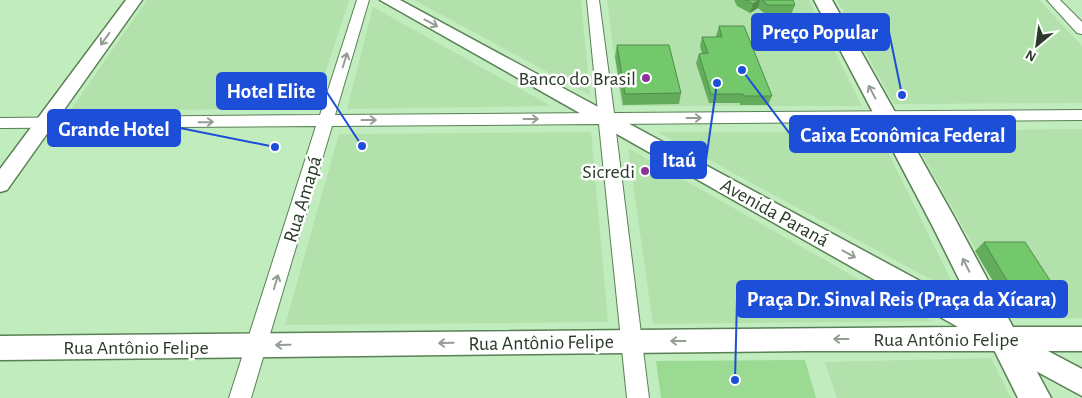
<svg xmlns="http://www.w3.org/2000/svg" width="1082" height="398" viewBox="0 0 1082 398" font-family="'Alegreya Sans',sans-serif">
<rect width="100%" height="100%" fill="#c1ecbd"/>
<g fill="#b2e1ac">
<path d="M147 0H349L314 108 70 111Z"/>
<path d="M414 0H581L590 95Z"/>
<path d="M607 0H809L862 106H621Z"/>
<path d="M837 0H1039L1082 46V103L894 104Z"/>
<path d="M373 7 551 106 347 109Z"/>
<path d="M1082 129V318L1015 319 909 131Z"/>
<path d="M591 132 608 322 285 325 339 134Z"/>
<path d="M657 132H878L958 294Z"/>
<path d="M628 148 932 321 653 324Z"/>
<path d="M991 358 1011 398H837L825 362Z"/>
</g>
<path fill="#9ada93" d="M805 360 816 398H661L656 361Z"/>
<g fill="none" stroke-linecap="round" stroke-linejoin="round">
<defs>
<g id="minor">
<path d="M357 0H369L335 115 598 113 587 0H599L614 113 1082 110V120L615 124 649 398H627L599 124 332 126 251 398H229L316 126 0 128V118L320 115Z"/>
<path d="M1047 0H1060L1082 22V34L1077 33Z"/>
</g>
<g id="tertiary">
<path d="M126 0H142L7 190 0 192V169Z"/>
<path d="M380 0H400L1005 327H1082V351H1048L1082 369V396L999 351H808L0 360V336L958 327Z"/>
</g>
<path id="secondary" d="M814 0H832L954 217 1051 398H1018L933 227Z"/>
</defs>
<use href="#minor" stroke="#598055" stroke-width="2"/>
<use href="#tertiary" stroke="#598055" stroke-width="3"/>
<use href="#secondary" stroke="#598055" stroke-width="3"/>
<use href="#minor" fill="#fff" fill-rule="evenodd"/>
<use href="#tertiary" fill="#fff" fill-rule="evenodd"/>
<use href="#secondary" fill="#fff" fill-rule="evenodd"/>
</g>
<g fill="#62ac5b">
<path d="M734 0H793L795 5 791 15 765 14 758 8 750 13 737 6Z"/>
<path d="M719 26 772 96 768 105H740V103H709L696 63 699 54H702L700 46 702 37H717L716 36Z"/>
<path d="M617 45 681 93 679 104 623 105 615 57Z"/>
<path d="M911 123 934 136 930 142 914 143 907 130Z"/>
<path d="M984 242 1068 308 1058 316 1014 317 975 251Z"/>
</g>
<path fill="#508c4a" d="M759 0H760L758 8 750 13 753 4Z"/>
<g fill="#72c86a" stroke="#508c4a">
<path d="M745 0H759L753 4Z"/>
<path d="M762 0H793L795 5H768Z"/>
<path d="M719 26H744L772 96H744L743 94H711L699 54 708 53 702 37H722Z"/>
<path d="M617 45H669L681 93 625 94Z"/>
<path d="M984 242H1025L1068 308 1024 309Z"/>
</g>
<defs><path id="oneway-shaft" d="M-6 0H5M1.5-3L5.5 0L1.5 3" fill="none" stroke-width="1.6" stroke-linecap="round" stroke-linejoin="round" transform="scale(1.25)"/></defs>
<g stroke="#949d94">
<use href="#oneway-shaft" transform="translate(431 23) rotate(28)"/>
<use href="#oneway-shaft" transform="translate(105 39) rotate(126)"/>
<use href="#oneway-shaft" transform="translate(345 60) rotate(-73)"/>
<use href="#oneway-shaft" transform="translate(872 92) rotate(-118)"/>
<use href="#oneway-shaft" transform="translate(694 118)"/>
<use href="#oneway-shaft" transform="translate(531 119)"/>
<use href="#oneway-shaft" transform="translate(369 120)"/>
<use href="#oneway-shaft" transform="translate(206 122) rotate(-1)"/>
<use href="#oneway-shaft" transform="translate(849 254) rotate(29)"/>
<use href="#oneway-shaft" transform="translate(966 265) rotate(-117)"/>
<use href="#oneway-shaft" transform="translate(276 282) rotate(-73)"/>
<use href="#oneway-shaft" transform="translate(841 339) rotate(-180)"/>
<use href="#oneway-shaft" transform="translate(678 341) rotate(180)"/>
<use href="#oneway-shaft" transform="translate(446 343) rotate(179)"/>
<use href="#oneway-shaft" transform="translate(283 345) rotate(179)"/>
</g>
<g fill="#8d319b" stroke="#fff" stroke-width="2">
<circle cx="646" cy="78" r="5"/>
<circle cx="645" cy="171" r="5"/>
</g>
<g text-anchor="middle" stroke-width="5" stroke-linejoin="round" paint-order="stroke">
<g font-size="20" fill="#2a3b29" stroke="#fff" text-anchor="end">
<text x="636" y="85">Banco do Brasil</text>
<text x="635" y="178">Sicredi</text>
</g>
<g font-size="20" fill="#2a3b29" stroke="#fff">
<text transform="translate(302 199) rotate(-73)" y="7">Rua Amapá</text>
<text transform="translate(775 212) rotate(29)" y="7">Avenida Paraná</text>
<text x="946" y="346">Rua Antônio Felipe</text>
<text transform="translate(541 342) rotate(-1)" y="7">Rua Antônio Felipe</text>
<text x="136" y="354">Rua Antônio Felipe</text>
</g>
</g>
<path fill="none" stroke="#1d4ed8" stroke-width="2" d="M902 95L889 32M362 146L326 91M275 147L180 128M742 70L790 134M717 83L706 160M735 380L737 299"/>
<g fill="#1d4ed8" stroke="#fff" stroke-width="2">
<circle cx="902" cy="95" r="5"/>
<circle cx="362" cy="146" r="5"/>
<circle cx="275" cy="147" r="5"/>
<circle cx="742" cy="70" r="5"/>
<circle cx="717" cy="83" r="5"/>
<circle cx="735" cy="380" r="5"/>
</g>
<g fill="#1d4ed8" stroke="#1d4ed8" stroke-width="2">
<rect x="752" y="14" width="137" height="36" rx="5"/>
<rect x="217" y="73" width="109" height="36" rx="5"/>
<rect x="48" y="110" width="132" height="36" rx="5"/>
<rect x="790" y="116" width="225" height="36" rx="5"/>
<rect x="651" y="142" width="55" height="36" rx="5"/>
<rect x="737" y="281" width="330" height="36" rx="5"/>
</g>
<g font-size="21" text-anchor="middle" font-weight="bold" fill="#fff">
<text x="820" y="39">Preço Popular</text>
<text x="271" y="98">Hotel Elite</text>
<text x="114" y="136">Grande Hotel</text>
<text x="903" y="142">Caixa Econômica Federal</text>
<text x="679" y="167">Itaú</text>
<text x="902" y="306">Praça Dr. Sinval Reis (Praça da Xícara)</text>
</g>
<g transform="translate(1037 45) rotate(209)" stroke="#ffffff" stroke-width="4" paint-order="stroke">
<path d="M0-4L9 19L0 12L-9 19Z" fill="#2a3b29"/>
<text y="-8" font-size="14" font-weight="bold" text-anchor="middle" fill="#2a3b29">N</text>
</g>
</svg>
